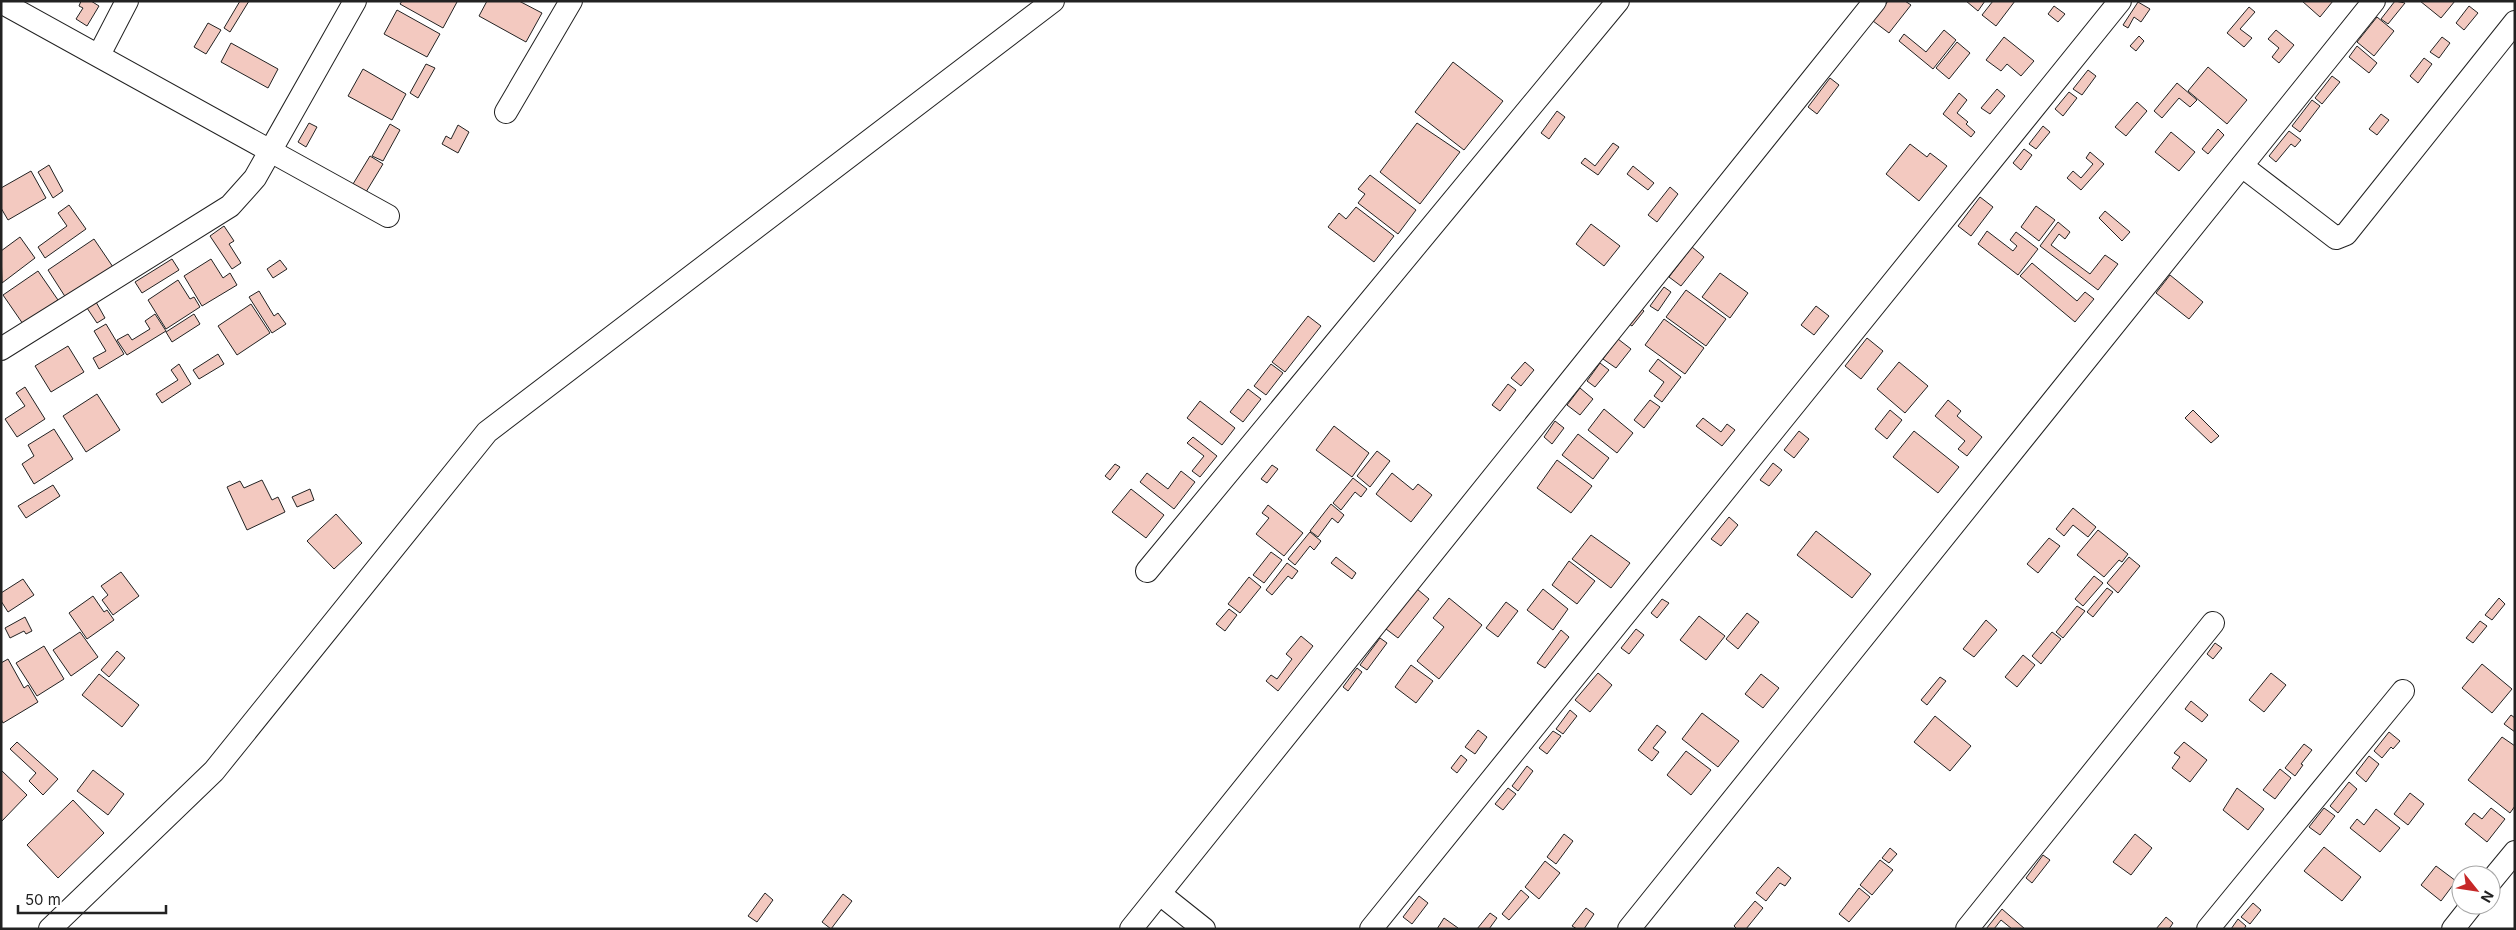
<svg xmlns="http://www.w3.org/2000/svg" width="2516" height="930" viewBox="0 0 2516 930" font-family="Inter,sans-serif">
<rect width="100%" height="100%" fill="#fff"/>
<g fill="#f3c9c0" stroke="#222">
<path d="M81 1H91L99 6 87 26 76 19 83 8 79 6Z"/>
<path d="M240 1H249L230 32 224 28Z"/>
<path d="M402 1H455L457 2 443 28 400 4Z"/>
<path d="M487 1H519L542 13 526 42 479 16Z"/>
<path d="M1888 1H1905L1911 5 1889 33 1873 21Z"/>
<path d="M1966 1H1985L1978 11Z"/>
<path d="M1993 1H2015L1996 26 1982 15Z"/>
<path d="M2302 1H2333L2320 17Z"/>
<path d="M2395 1 2405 3 2388 24 2381 19Z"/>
<path d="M2420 1H2455L2441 18Z"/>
<path d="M2138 2 2150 9 2141 22 2134 17 2128 28 2123 25Z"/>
<path d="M2054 6 2065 14 2058 22 2048 14Z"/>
<path d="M2469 6 2478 13 2464 30 2456 23Z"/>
<path d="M2249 7 2255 12 2240 29 2252 38 2244 47 2227 33Z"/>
<path d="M397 10 440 34 427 57 384 34Z"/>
<path d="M2377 17 2394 31 2374 56 2357 42Z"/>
<path d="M208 23 221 30 206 54 194 47Z"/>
<path d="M1944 30 1956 40 1933 69 1899 41 1904 34 1926 52Z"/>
<path d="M2276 30 2294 45 2279 63 2272 57 2279 48 2268 39Z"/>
<path d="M2139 36 2144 41 2136 51 2130 46Z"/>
<path d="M2004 37 2034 61 2021 76 2007 64 2001 71 1986 60Z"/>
<path d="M2442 37 2450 43 2439 58 2430 52Z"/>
<path d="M1957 42 1970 53 1949 79 1936 68Z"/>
<path d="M231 43 278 69 268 88 221 62Z"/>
<path d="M2357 46 2377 63 2369 73 2349 57Z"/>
<path d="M2424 58 2432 64 2418 83 2410 76Z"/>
<path d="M1453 62 1503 101 1464 150 1415 112Z"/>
<path d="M426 64 435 68 418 98 410 93Z"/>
<path d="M2208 67 2247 100 2227 124 2188 91Z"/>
<path d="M363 69 406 94 392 120 348 96Z"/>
<path d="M2088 70 2096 76 2082 95 2073 89Z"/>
<path d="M2332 76 2340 82 2322 104 2315 98Z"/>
<path d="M1830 78 1839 85 1817 114 1808 107Z"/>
<path d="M2177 83 2197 100 2190 107 2179 98 2162 118 2154 111Z"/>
<path d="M1997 89 2005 96 1990 114 1981 108Z"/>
<path d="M2069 92 2077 98 2063 116 2055 109Z"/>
<path d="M1959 93 1967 100 1957 113 1968 122 1966 124 1975 132 1971 137 1943 114Z"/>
<path d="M2312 100 2320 106 2300 132 2292 126Z"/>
<path d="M2137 102 2147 111 2126 136 2115 127Z"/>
<path d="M1557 111 1565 117 1549 139 1541 133Z"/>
<path d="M2381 114 2389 120 2377 135 2369 129Z"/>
<path d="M309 123 317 127 306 147 298 142Z"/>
<path d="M1417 123 1460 152 1420 204 1380 172Z"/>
<path d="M390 124 400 130 383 161 372 156Z"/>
<path d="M458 125 469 132 458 153 442 144 446 136 451 139Z"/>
<path d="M2043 126 2050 132 2036 149 2029 144Z"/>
<path d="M2218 129 2224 135 2208 154 2202 149Z"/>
<path d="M2289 131 2301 140 2295 147 2291 144 2276 162 2269 156Z"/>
<path d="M2171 132 2195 152 2179 171 2155 152Z"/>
<path d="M1613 143 1619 147 1598 175 1581 163 1585 158 1595 166Z"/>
<path d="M1910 144 1927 157 1930 153 1947 166 1919 201 1886 174Z"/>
<path d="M2024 149 2032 155 2021 170 2013 163Z"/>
<path d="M2090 152 2104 164 2081 190 2067 178 2073 171 2081 178 2093 164 2086 158Z"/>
<path d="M370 156 383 164 366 192 353 184Z"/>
<path d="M49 165 63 191 53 198 38 172Z"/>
<path d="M1633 166 1654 183 1648 190 1627 174Z"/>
<path d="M31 171 46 198 8 220 1 208V188Z"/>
<path d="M1370 175 1416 210 1398 234 1358 203 1365 194 1358 189Z"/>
<path d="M1670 187 1678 194 1657 222 1648 215Z"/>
<path d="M1980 197 1993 207 1971 236 1958 226Z"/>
<path d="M69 205 86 229 45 258 38 247 67 226 58 213Z"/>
<path d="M2036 206 2055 220 2039 241 2021 227Z"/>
<path d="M1356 207 1394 236 1374 262 1328 227 1339 213 1346 219Z"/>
<path d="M2105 211 2130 232 2122 241 2099 218Z"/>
<path d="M2058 222 2070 232 2065 239 2059 234 2051 245 2090 274 2105 255 2118 264 2098 290 2040 246Z"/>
<path d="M1591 224 1620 246 1604 266 1576 244Z"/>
<path d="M224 226 234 241 229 244 241 263 232 269 210 236Z"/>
<path d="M1987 231 2013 251 2017 246 2010 240 2016 232 2038 249 2018 275 1978 244Z"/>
<path d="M20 237 35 258 2 283 1 251Z"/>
<path d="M94 239 113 267 66 298 48 270Z"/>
<path d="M1692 247 1704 257 1681 286 1669 277Z"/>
<path d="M172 259 179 270 142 293 135 282Z"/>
<path d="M211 259 223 278 230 273 237 285 202 306 184 276Z"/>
<path d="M280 260 287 269 273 278 267 269Z"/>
<path d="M2032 263 2077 301 2085 292 2094 299 2075 322 2020 276Z"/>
<path d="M38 271 58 300 23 324 3 295Z"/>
<path d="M1720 273 1748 293 1730 318 1702 297Z"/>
<path d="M2170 275 2203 302 2189 319 2156 293Z"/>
<path d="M178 280 190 299 194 297 200 307 166 329 148 300Z"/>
<path d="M1664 287 1671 292 1658 311 1650 306Z"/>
<path d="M1686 290 1726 319 1706 346 1666 317Z"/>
<path d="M259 291 274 316 278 313 286 324 272 333 249 297Z"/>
<path d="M96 302 105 318 97 323 87 308Z"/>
<path d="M251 304 270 333 237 355 218 326Z"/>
<path d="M1638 306 1644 311 1632 326 1626 322Z"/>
<path d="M1816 306 1829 316 1814 335 1801 325Z"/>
<path d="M155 314 166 331 127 355 117 340 128 334 132 340 150 329 145 321Z"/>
<path d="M194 314 200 324 172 342 166 332Z"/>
<path d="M1308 316 1321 326 1285 372 1272 362Z"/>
<path d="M1664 319 1704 348 1685 374 1645 345Z"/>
<path d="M106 324 124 354 99 369 93 358 106 351 94 331Z"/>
<path d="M1867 338 1883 351 1861 379 1845 366Z"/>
<path d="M1618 339 1631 349 1616 368 1603 359Z"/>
<path d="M68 346 84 372 51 392 35 366Z"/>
<path d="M218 354 224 364 199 379 193 370Z"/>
<path d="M1658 359 1681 377 1662 402 1654 396 1664 382 1649 371Z"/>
<path d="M1525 362 1534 370 1521 386 1511 378Z"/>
<path d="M1899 362 1928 386 1905 413 1877 389Z"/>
<path d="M1600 363 1609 370 1595 387 1587 381Z"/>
<path d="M179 364 191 384 162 403 156 394 178 380 171 370Z"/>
<path d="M1271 364 1283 373 1266 395 1254 386Z"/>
<path d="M1508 384 1516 390 1500 411 1492 405Z"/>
<path d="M25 387 45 419 17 437 5 419 25 406 16 393Z"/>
<path d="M1580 388 1593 399 1580 415 1567 405Z"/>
<path d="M1248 389 1261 399 1243 422 1230 412Z"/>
<path d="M97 394 120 430 86 452 63 416Z"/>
<path d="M1650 400 1660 407 1644 428 1634 420Z"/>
<path d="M1948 400 1961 411 1957 416 1982 437 1967 456 1958 449 1965 441 1935 416Z"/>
<path d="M1200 401 1235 428 1222 445 1187 418Z"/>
<path d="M1604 409 1633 433 1617 453 1588 430Z"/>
<path d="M1890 410 1902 420 1887 439 1875 429Z"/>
<path d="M2193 410 2219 436 2211 443 2185 418Z"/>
<path d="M1703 418 1721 432 1727 424 1735 430 1722 446 1696 426Z"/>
<path d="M1555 421 1564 428 1552 444 1544 437Z"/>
<path d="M1334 426 1369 453 1352 477 1316 450Z"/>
<path d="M54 429 73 459 34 484 22 464 34 456 28 445Z"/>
<path d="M1799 431 1809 439 1794 458 1784 450Z"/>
<path d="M1914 431 1959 467 1938 493 1893 457Z"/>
<path d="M1578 434 1609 458 1593 479 1562 455Z"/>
<path d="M1193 437 1217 456 1200 477 1192 471 1204 456 1187 443Z"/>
<path d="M1377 451 1390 461 1370 487 1357 476Z"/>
<path d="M1557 460 1592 486 1571 513 1537 488Z"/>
<path d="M1773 463 1782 470 1769 486 1760 480Z"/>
<path d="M1115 464 1120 467 1110 480 1105 476Z"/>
<path d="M1272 465 1278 469 1267 483 1261 479Z"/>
<path d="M1181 471 1195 482 1174 509 1140 482 1147 473 1168 489Z"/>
<path d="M1392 473 1413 490 1418 484 1432 495 1411 522 1376 494Z"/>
<path d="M1353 478 1367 489 1361 497 1355 492 1341 510 1333 503Z"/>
<path d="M262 480 272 500 278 497 285 512 247 530 227 487 240 481 244 488Z"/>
<path d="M53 485 60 496 26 518 18 506Z"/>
<path d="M310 489 314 500 297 507 292 497Z"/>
<path d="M1131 489 1164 515 1146 538 1112 512Z"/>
<path d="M1331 504 1344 515 1338 523 1332 518 1318 537 1310 531Z"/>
<path d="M1268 505 1303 533 1284 556 1256 534 1269 518 1262 513Z"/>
<path d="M2073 508 2096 527 2088 537 2073 525 2064 536 2056 529Z"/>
<path d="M336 514 362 543 334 569 307 541Z"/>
<path d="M1729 517 1738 525 1721 546 1711 539Z"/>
<path d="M2098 530 2128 554 2122 562 2119 560 2104 577 2077 555Z"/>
<path d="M1816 531 1871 574 1852 598 1797 555Z"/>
<path d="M1310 532 1321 541 1314 550 1310 546 1295 565 1288 559Z"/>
<path d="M1591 535 1630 563 1611 588 1572 559Z"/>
<path d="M2049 538 2060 546 2038 573 2027 564Z"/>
<path d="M1271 552 1282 560 1264 583 1253 575Z"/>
<path d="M1336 557 1356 573 1352 579 1331 563Z"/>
<path d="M2129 557 2140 566 2118 593 2107 583Z"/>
<path d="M1569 561 1595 581 1577 604 1552 585Z"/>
<path d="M1287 563 1298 571 1292 579 1288 576 1272 595 1266 590Z"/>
<path d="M121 572 139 596 113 615 102 600 108 595 101 586Z"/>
<path d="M2094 576 2103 583 2083 606 2075 599Z"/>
<path d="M1249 577 1261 587 1240 613 1228 604Z"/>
<path d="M23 579 34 595 8 612 1 601V593Z"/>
<path d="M2107 588 2113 592 2093 617 2087 612Z"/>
<path d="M1417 589 1429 599 1398 638 1386 629Z"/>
<path d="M1543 589 1568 609 1553 630 1527 610Z"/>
<path d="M93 596 104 612 107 610 114 620 87 639 69 613Z"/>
<path d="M1449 598 1482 625 1439 679 1417 661 1444 627 1433 618Z"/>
<path d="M2499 598 2505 604 2492 620 2485 615Z"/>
<path d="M1662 599 1669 603 1657 618 1651 613Z"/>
<path d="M1506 602 1518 611 1498 637 1486 628Z"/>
<path d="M2077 606 2085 611 2063 638 2056 632Z"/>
<path d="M1229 609 1237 615 1225 631 1216 624Z"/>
<path d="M1747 613 1759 622 1738 649 1726 639Z"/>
<path d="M1699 616 1725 636 1706 660 1680 640Z"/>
<path d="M25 617 32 631 26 634 24 631 10 638 5 628Z"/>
<path d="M1986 620 1997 630 1974 657 1963 649Z"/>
<path d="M2480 621 2487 626 2473 643 2466 638Z"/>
<path d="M1636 629 1644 635 1629 654 1621 648Z"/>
<path d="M1561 630 1569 637 1545 668 1537 663Z"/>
<path d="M80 632 98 657 71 676 53 650Z"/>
<path d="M2052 632 2061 639 2041 664 2032 656Z"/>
<path d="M1301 636 1313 646 1278 691 1266 681 1271 675 1277 679 1292 659 1286 654Z"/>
<path d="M1380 638 1387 643 1367 670 1360 665Z"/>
<path d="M2215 643 2222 648 2213 659 2207 654Z"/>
<path d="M44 646 64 679 37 696 16 663Z"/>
<path d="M117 651 125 658 109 677 101 670Z"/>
<path d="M2023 655 2035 665 2017 687 2005 677Z"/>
<path d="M8 659 24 688 28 685 38 702 3 723 1 719V663Z"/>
<path d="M2482 664 2512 689 2492 713 2462 688Z"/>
<path d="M1411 665 1433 681 1416 703 1395 687Z"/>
<path d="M1357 668 1362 672 1348 691 1343 687Z"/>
<path d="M1598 673 1612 685 1590 712 1575 700Z"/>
<path d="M2271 673 2286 685 2264 712 2249 700Z"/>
<path d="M99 674 139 705 122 727 82 695Z"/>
<path d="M1761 674 1779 688 1763 708 1745 694Z"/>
<path d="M1940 677 1946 681 1927 705 1921 700Z"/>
<path d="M2191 701 2208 715 2202 722 2185 709Z"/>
<path d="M1570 710 1577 716 1563 734 1556 729Z"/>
<path d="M1702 713 1739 741 1718 767 1682 739Z"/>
<path d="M2511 715 2515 718V732L2504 724Z"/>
<path d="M1935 716 1971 746 1950 771 1914 742Z"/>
<path d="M1657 725 1666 732 1653 748 1659 752 1652 761 1638 750Z"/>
<path d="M1478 730 1487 737 1475 754 1465 747Z"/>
<path d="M1553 731 1561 736 1547 754 1539 748Z"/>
<path d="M2389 732 2400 741 2393 749 2391 747 2382 758 2374 751Z"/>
<path d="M2502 737 2515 746V806L2510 813 2468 780Z"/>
<path d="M17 742 58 779 43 795 29 781 36 773 10 749Z"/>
<path d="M2184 742 2207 760 2190 782 2172 768 2180 757 2174 753Z"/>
<path d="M2304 744 2312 750 2301 764 2303 765 2295 776 2285 768Z"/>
<path d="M1686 751 1711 770 1691 795 1667 775Z"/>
<path d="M1461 755 1467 760 1457 773 1451 768Z"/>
<path d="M2369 756 2379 764 2366 782 2356 773Z"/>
<path d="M1527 766 1533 771 1518 791 1512 786Z"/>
<path d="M2280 769 2291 778 2275 799 2263 790Z"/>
<path d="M1 770 27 795 1 822Z"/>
<path d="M93 770 124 794 108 815 77 791Z"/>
<path d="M2349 782 2357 789 2338 813 2330 806Z"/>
<path d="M1508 788 1516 794 1503 810 1495 804Z"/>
<path d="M2237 788 2264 809 2248 830 2223 810Z"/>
<path d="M2410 793 2424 804 2408 825 2394 814Z"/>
<path d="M73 800 104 833 58 878 27 845Z"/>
<path d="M2324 808 2335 816 2320 835 2309 827Z"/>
<path d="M2491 808 2505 819 2487 842 2465 824 2474 813 2482 819Z"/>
<path d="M2376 809 2400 828 2380 852 2350 828 2357 819 2364 825Z"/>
<path d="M1564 834 1573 841 1556 864 1547 857Z"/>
<path d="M2135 834 2152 848 2131 875 2113 862Z"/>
<path d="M2324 847 2361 877 2342 901 2304 871Z"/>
<path d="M1890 848 1897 854 1889 863 1882 858Z"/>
<path d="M2043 855 2050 860 2032 883 2026 878Z"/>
<path d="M1880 860 1893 870 1872 895 1860 885Z"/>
<path d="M1545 861 1560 873 1539 899 1525 887Z"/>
<path d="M2436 866 2456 881 2441 901 2421 885Z"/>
<path d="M1778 867 1791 878 1785 886 1780 883 1766 901 1756 893Z"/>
<path d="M1859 888 1870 897 1849 922 1839 914Z"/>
<path d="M1521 890 1529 897 1509 920 1502 914Z"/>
<path d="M765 893 773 900 757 922 748 916Z"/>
<path d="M843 894 852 901 831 929 822 922Z"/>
<path d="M1419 896 1428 903 1412 924 1403 917Z"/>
<path d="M1755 901 1763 908 1746 929H1737L1734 926Z"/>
<path d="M2253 903 2261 910 2250 924 2241 917Z"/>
<path d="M1586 908 1594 914 1584 929H1577L1572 926Z"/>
<path d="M2002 909 2025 929H2012L2001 920 1994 929H1986Z"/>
<path d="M1490 913 1497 918 1489 929H1477Z"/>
<path d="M2166 917 2173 923 2169 929H2156Z"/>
<path d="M1444 918 1458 928V929H1437Z"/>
<path d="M2238 919 2246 926 2244 929H2231Z"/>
</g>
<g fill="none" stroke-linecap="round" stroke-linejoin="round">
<defs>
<g id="minor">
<path d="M1 2 388 216"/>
<path d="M99 55 127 1"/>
<path d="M506 112 571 1"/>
<path d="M2242 166 2336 238 2346 234 2515 22"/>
<path d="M1 349 230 206 255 178 355 1"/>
<path d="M1147 571 1618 1"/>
<path d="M2491 881 2515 852"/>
<path d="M1160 894 1204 929"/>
<path d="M50 929 214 771 487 432 1053 1"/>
<path d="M1131 929 1875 1"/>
<path d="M1371 929 2120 1"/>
<path d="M1629 929 2374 1"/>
<path d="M1967 929 2213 623"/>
<path d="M2208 929 2403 691"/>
<path d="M2453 929 2472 905"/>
</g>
</defs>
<use href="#minor" stroke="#222" stroke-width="24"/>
<use href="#minor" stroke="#fff" stroke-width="22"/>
</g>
<rect width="2516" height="930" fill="none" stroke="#222222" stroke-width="5"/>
<g transform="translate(2476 890) rotate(120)"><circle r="24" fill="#ffffff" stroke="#a7a7a7"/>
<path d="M0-4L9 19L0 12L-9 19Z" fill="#c62828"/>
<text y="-8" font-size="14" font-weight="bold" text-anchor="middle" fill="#222222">N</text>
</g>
<path d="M18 905v8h148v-8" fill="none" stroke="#222222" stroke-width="2.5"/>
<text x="25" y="905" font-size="15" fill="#222222" stroke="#ffffff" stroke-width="4" paint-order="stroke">50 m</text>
</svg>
